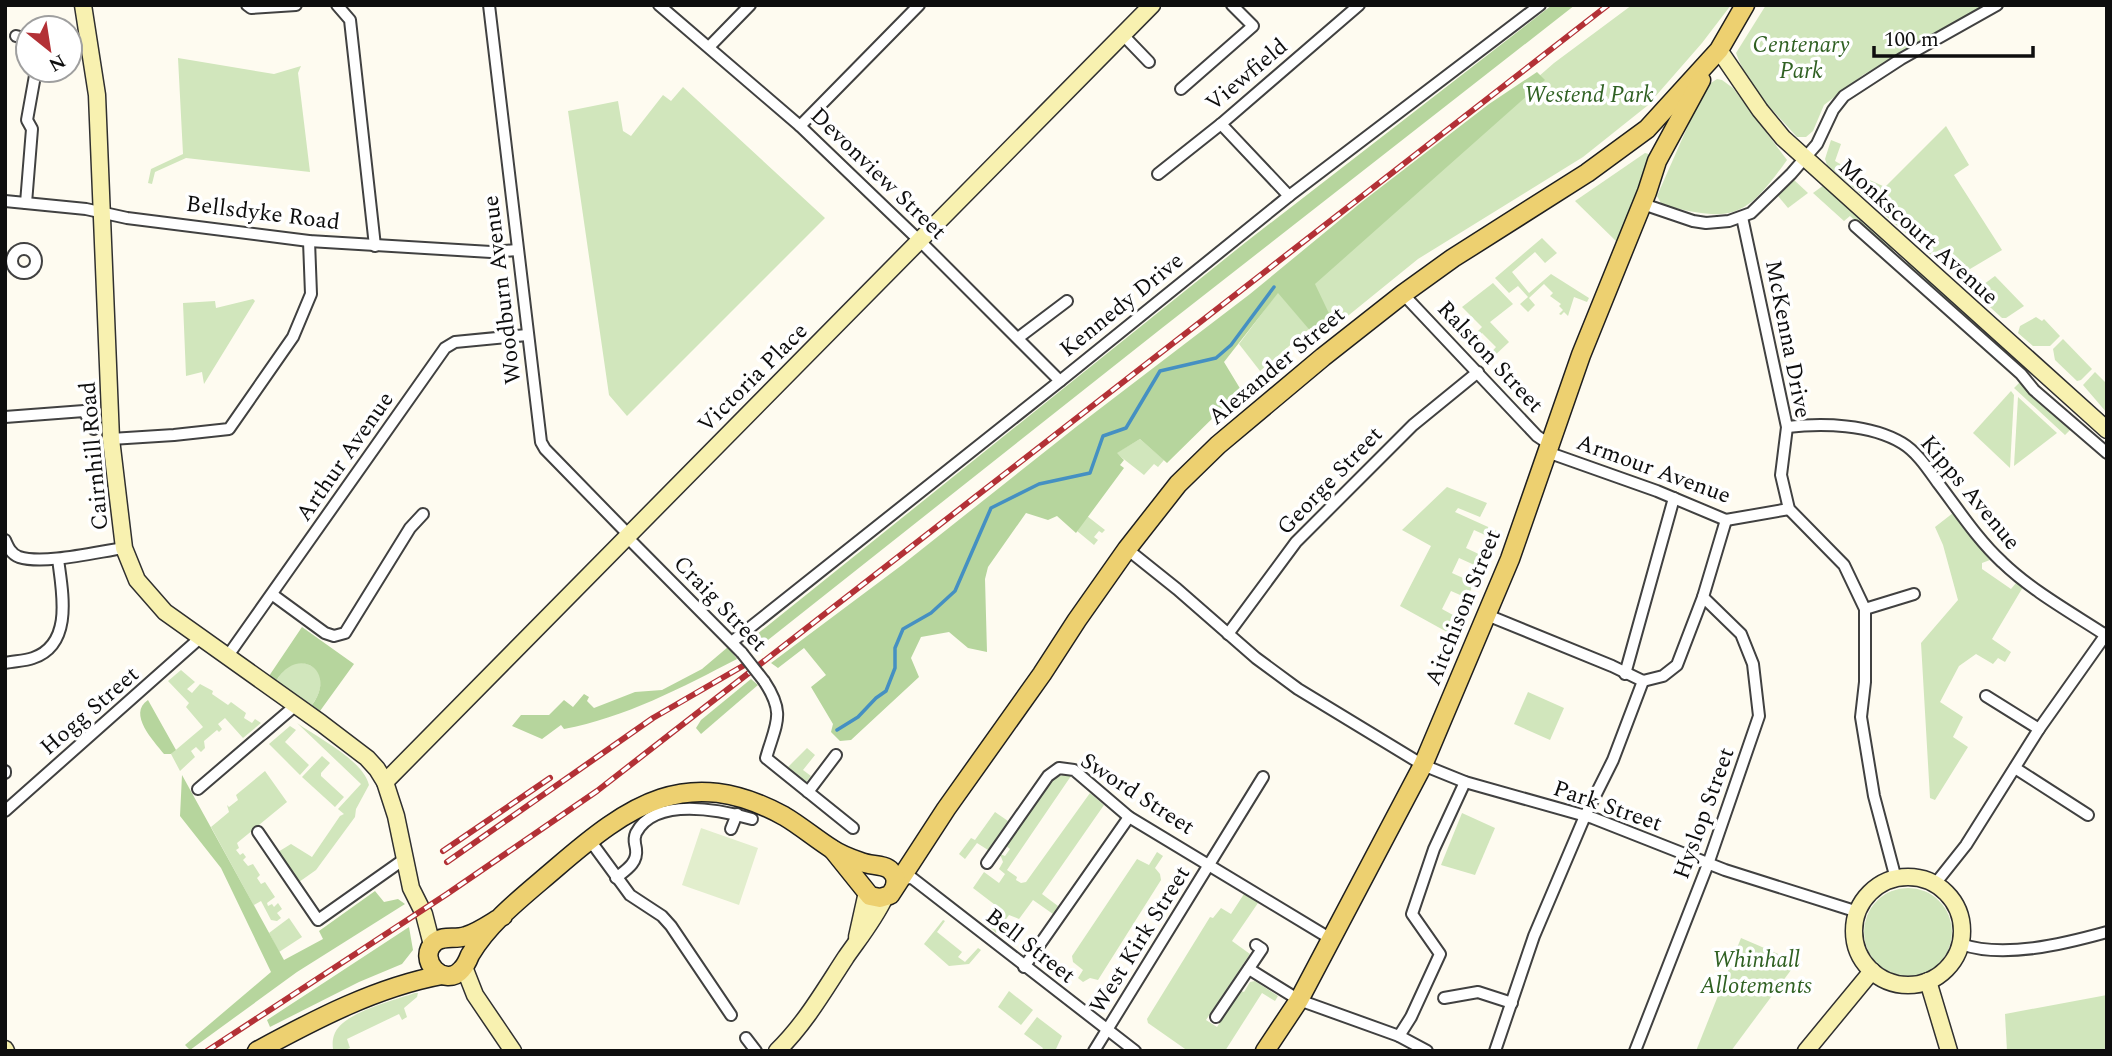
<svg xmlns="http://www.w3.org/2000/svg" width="2112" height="1056" viewBox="0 0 2112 1056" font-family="Spectral,serif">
<rect width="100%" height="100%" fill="#fefbf0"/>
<g fill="#d1e6bc">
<path d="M1632 5H1731L1702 43 1647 106 1583 157 1418 259 1328 332 1304 281 1554 63Z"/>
<path d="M1766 5H1985L1863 75 1824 105 1813 131 1806 137H1797C1775 113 1747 85 1736 53Z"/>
<path d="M178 58 274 74 301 66 298 73 310 172 186 158 155 172 152 184 148 183 151 169 183 154Z"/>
<path d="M1717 79 1722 80 1733 88 1787 160C1744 220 1733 222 1662 205L1657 196 1705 87Z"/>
<path d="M683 87 825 218 627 416 609 395 568 111 618 101 623 131 631 136 663 95 671 101Z"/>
<path d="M1946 126 1969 165 1954 175 2002 250 1965 272 1962 269 1966 265 1956 260 1951 262 1947 269 1827 165 1825 159 1831 140 1841 144 1835 161 1859 175 1885 187Z"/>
<path d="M1645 153 1649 154V157L1618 243 1575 201Z"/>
<path d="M1793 179 1808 193 1788 208 1778 196Z"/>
<path d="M1824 185 1894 248 1893 251 1890 252 1850 216 1844 221 1813 193Z"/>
<path d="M1542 238 1557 253 1545 263 1535 252 1512 272 1529 293 1551 274 1589 298 1587 302 1574 297 1568 316 1564 312 1561 315 1559 314 1563 310 1559 306 1561 304 1550 296 1553 293 1544 284 1529 298 1535 305 1528 312 1520 304 1528 297 1518 286 1509 293 1495 278Z"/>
<path d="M1909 261 2004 348 2003 351 1905 266Z"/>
<path d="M1995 276 2024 306 2006 318H2002L1979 297 1980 287Z"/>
<path d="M1493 283 1513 304 1490 322 1509 342 1492 358 1489 355 1496 347 1482 333 1474 340 1472 337 1482 327 1462 307Z"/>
<path d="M1278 292 1309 329 1260 371 1239 344Z"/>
<path d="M253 299 255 301 204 384 202 372 186 376 183 303 215 301 216 308Z"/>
<path d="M2036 317 2042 321 2044 319 2060 336 2050 346H2033L2018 333 2020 326Z"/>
<path d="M2063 339 2092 369 2081 380 2077 381 2055 360 2053 349Z"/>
<path d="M2095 372 2107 384V413L2083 385Z"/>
<path d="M2020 382 2030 394 2072 428 2065 435 2014 388Z"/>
<path d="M2011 391 2014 395 2010 468 1973 433Z"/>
<path d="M2018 397 2057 433 2014 466Z"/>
<path d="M1140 439 1164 460 1158 467 1154 464 1144 475 1116 453Z"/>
<path d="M1447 487 1487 503 1480 517 1458 508 1455 512 1497 531 1494 539 1474 530 1466 548 1485 557 1481 568 1459 558 1452 573 1474 583 1467 598 1451 591 1442 609 1453 615 1447 628 1458 634 1456 637 1400 606 1431 546 1402 530Z"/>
<path d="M1953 513 1990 560 1982 563V569L2011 589 2016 583 2023 587 1992 639 2011 652 2005 662 1998 658 1993 664 1976 654 1959 666 1940 702 1963 717 1953 737 1968 747 1935 800 1930 798 1921 643 1958 600 1943 545 1935 527Z"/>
<path d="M1087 516 1105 530 1102 533 1099 531 1094 537 1098 540 1094 545 1077 531Z"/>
<path d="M299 662C326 666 325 687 312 705L276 681 286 667Z"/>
<path d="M181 670 195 682 187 689 192 693 200 684 213 691 212 694 228 705 231 702 246 713 244 718 252 723 255 719 261 723 243 738 225 718 218 724 222 729 219 732 217 730 204 741 205 748 201 752 196 747 191 751 195 757 180 771 171 754 203 727 186 707 189 703 168 681Z"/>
<path d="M1528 692 1564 708 1550 740 1514 724Z"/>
<path d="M297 723C318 738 363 760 369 785L356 809 355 817 316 870 299 882 278 852 291 844 312 857 340 816 344 814 338 809 361 784Z"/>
<path d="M290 726 296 730 285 742 309 765 300 775 269 744Z"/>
<path d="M807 748 815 755 803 770 811 776 806 782 788 767Z"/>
<path d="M322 756 330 763 321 773V776L344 797 335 807 302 777Z"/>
<path d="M265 771 287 802 237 843 239 848 236 850 240 855 243 853 246 857 243 860 248 866 253 864 260 875 257 878 261 884 265 882 275 897 267 903 268 906 272 904 274 907 278 903 282 909 277 913 281 918 277 921 271 920 261 901 254 905 259 915 211 827 229 812 227 805 229 807 238 800 236 795Z"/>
<path d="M1065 774 1071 776 1007 870 1017 877 1016 880 1021 883 1026 882 1090 793 1104 805 1042 894 1058 906 1053 914 1033 900 1019 919 1009 915 996 933 991 928 1003 911 973 888 984 872 999 883 1005 874 999 869 1003 862 1000 854 1005 856 1010 849 1005 845 1051 780Z"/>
<path d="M995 812 1008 821 988 850 977 843 965 859 959 854 971 838 975 840Z"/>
<path d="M1462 813 1495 828 1475 875 1441 865Z"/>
<path d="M1157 852 1163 856 1155 868 1160 874 1161 880 1098 980 1090 978 1083 982 1078 978 1083 970 1073 962 1072 956 1137 859 1149 865Z"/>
<circle cx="1908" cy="932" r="44"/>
<path d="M1244 894 1258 903 1232 941 1250 954 1206 1020 1217 1027 1241 991 1244 992 1250 982 1255 981 1278 996 1275 1001 1262 993 1225 1051H1188L1148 1023 1147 1019 1210 917 1213 918 1221 908 1231 914Z"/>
<path d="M289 918 302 937 279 952 269 933Z"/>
<path d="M943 920 945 921 937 932 962 952 958 957 965 962 978 948 981 950 969 964 949 966 924 944Z"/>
<path d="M1741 938 1797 962 1731 1051H1696Z"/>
<path d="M1009 991 1033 1010 1021 1025 998 1007Z"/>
<path d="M415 993H418L417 997 404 1008 407 1017 402 1020 399 1014 347 1039 350 1048 342 1051 333 1049C332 1042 333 1034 338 1028 351 1011 395 1000 415 993Z"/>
<path d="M2107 995V1051H2007L2005 1014Z"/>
<path d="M1037 1017 1062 1036 1056 1049 1059 1051H1041L1043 1048 1024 1034Z"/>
</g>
<g fill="#b6d59d">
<path d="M1552 5H1575L1162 328 754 651 746 643 1246 242Z"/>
<path d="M1537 72 1545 80 1315 284 1335 326 1318 340 1278 293 1224 362 1244 395 1223 408 1167 463 1140 439 1117 453 1124 460 1120 465 1124 468 1076 533 1057 516 1048 520 1026 513 988 567 985 579 987 652 968 648 949 632 921 637 911 658 919 677 851 740 840 741 831 732 833 724 811 687 826 675 804 648 778 668 771 663 902 565 1076 427 1250 294 1363 201 1489 104Z"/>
<path d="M302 627 354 664 320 711 312 705C338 671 298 644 276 681L269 676Z"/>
<path d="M728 647 737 659C683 687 624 718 564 729L561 725 542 739 512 726 521 715H549L564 700 573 707 584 694 589 697 587 701 594 708 635 692 662 690 702 669Z"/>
<path d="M751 679 758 685 701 734 696 728 701 720Z"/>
<path d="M148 700 176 750 171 754H164C154 741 127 714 148 700Z"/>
<path d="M182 775 284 960 323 939 319 931 375 891 384 902 398 899 405 904 297 972 190 1050 185 1045 271 972 221 868 180 816Z"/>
<path d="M409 927 413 950 402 964 359 982 270 1027 267 1020Z"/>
</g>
<path fill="#e2eecd" d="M701 828 758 848 739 905 682 885Z"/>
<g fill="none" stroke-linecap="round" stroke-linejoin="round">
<path stroke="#4590c2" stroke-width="3.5" d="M837 730 858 717 876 698 886 691 895 668V648L903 629 931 613 955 591 991 508 1039 484 1090 473 1103 436 1126 428 1160 371 1216 358 1231 345 1274 287"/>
<defs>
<g id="street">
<path d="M247 5 251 8 296 5"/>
<path d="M337 5 350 20 375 246"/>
<path d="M489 5 541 442 545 449 624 530 630 540 742 653"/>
<path d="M659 5 800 126 924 245 1060 381"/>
<path d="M1123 35 1149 62"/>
<path d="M16 36 28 39"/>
<path d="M709 47 750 5"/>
<path d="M1181 89 1253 26 1232 5"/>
<path d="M1221 124 1289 196"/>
<path d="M800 126 919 5"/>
<path d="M1158 174 1221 124 1359 5"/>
<path d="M5 201 86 209 127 218 309 241 491 252 517 250"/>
<path d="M26 203 32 129 27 120 36 70"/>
<path d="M1643 204 1693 221 1706 223 1729 221 1751 213 1791 174 1817 144 1833 110 1844 96 1901 59 1997 5"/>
<path d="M1742 217 1787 427 1781 475 1789 509 1844 565 1865 609V682L1861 717 1874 796 1896 879"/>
<path d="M1855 226 2021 374 2034 390 2107 453"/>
<circle cx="24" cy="261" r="12"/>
<path d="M1403 294 1537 436 1549 444"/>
<path d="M1018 338 1067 301"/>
<path d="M5 417 84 411 94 429"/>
<path d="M1787 427C1823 423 1870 424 1902 443 1917 452 1928 469 1938 483 1958 509 1977 539 2002 562 2032 591 2072 613 2107 636"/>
<path d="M111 439 174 435 229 429 293 337 311 294 309 241"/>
<path d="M1547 452 1657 491 1726 520 1789 509"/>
<path d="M5 540C8 547 11 554 19 557 44 565 96 552 124 548"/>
<path d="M1127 549 1177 589 1256 658 1298 689 1423 765 1465 782 1593 818 1725 870 1858 912"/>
<path d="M273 595 325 633 334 636 345 633 410 528 423 514"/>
<path d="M1865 609 1914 594"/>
<path d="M1487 615 1612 666 1643 681 1663 676 1677 665 1703 597 1726 520"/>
<path d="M1228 634 1296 542 1413 425 1478 372"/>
<path d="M733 641 1060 381 1289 196 1540 5"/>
<path d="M227 657 445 348 455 342 527 335"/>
<path d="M5 663C14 661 25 661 33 658 74 644 62 591 58 559"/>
<path d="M1625 674 1674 498"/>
<path d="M764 681C786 714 776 723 766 758L853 828"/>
<path d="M1986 696 2039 729"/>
<path d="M2015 768 2088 815"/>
<path d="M5 771V773"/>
<path d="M198 789 296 705"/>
<path d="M808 792 836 755"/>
<path d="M5 811 200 638"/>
<path d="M731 829 737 814"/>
<path d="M258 832 318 920 403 860"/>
<path d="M589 839 630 895 662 916 671 926 731 1015"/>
<path d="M987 863 1048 776 1059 768 1074 770 1129 817 1331 939"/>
<path d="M616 878C626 870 638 863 636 849 635 842 633 840 636 833 655 796 721 810 752 819"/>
<path d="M900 879 912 878 1135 1051"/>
<path d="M1935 884 1966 845 2039 729 2107 633"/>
<path d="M1961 944C2003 959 2064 944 2107 932"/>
<path d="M1024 967 1129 817"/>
<path d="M1249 969 1299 1000 1399 1036 1427 1051"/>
<path d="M1444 998 1478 992 1512 1003"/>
<path d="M1216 1017 1262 949 1256 945"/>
<path d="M1399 1036 1411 1017 1440 954 1412 914 1434 849 1465 782"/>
<path d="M746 1038 756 1051"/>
<path d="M1094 1051 1263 777"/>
<path d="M1495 1051 1534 936 1585 816 1613 760 1643 681"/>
<path d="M1635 1051 1708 864 1759 716 1753 664 1741 634 1703 597"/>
</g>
<g id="secondary">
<path d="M83 5 97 95 111 439 124 548 137 580 165 612 321 723 367 758 377 769 385 782 396 816 411 888 424 914 432 945"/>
<path d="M1719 50 1760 110 1783 138 2107 430"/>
<path d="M385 782 1152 5"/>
<circle cx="1908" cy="931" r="54"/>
<path d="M857 937 867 892"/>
<path d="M464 967 475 995 513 1051"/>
<path d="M1928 981 1949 1051"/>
<path d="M5 1049 6 1051"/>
<path d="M777 1051C805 1024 825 989 846 957 860 937 874 920 885 897"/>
<path d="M1806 1051 1872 971"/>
</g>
<g id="primary">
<path d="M833 850 870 896 880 898 890 895 946 809 1042 674 1077 620 1127 549 1178 484 1218 445 1323 357 1403 294 1453 258 1587 173 1647 129 1719 50 1745 5"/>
<path d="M503 916C491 923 479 932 466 936 455 940 444 935 435 942 415 959 445 990 462 969 466 965 468 960 470 955 490 921 526 894 556 868 629 805 687 763 784 816 801 826 816 839 832 849 841 855 852 859 861 862 871 866 885 864 891 871 896 876 896 880 895 886"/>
<path d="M257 1051C316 1019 377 987 442 975"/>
<path d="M1265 1051 1299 1000 1423 765 1510 559 1581 355 1647 192 1657 161 1701 80"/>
</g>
</defs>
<use href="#street" stroke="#414141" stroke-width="14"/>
<use href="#secondary" stroke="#303030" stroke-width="19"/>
<use href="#primary" stroke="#1f1f1f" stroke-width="21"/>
<use href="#street" stroke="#fff" stroke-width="10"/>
<use href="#secondary" stroke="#f8f1b0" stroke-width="16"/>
<use href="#primary" stroke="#edd070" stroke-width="18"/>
<defs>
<g id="rail">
<path d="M443 851 550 778"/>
<path d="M447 862 653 718 748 663"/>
<path d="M207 1051 447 894 597 791 1608 5"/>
</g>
</defs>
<use href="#rail" stroke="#b33136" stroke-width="6"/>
<use href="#rail" stroke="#fff" stroke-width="3.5" stroke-dasharray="10" stroke-linecap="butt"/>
<defs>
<path id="street-bridge" d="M742 653 764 681"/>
</defs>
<use href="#street-bridge" stroke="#414141" stroke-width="14" stroke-linecap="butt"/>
<use href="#street-bridge" stroke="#fff" stroke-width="10"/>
</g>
<g text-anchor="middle" stroke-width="7" stroke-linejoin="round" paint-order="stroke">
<g font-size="23" font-style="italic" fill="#306123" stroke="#fff">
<text x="1801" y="52">Centenary<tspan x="1801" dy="26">Park</tspan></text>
<text x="1589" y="102">Westend Park</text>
<text x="1756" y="967">Whinhall<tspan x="1756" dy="26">Allotements</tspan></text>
</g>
<g font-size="23" fill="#0e0e0e" stroke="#fff">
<text transform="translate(1246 74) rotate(-40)" y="8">Viewfield</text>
<text transform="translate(879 173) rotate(44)" y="8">Devonview Street</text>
<text transform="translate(263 212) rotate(7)" y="8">Bellsdyke Road</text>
<text transform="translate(1919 231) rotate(42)" y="8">Monkscourt Avenue</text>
<text transform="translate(501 290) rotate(-97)" y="8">Woodburn Avenue</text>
<text transform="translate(1121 304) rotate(-39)" y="8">Kennedy Drive</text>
<text transform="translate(1789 339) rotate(79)" y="8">McKenna Drive</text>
<text transform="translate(1491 356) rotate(47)" y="8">Ralston Street</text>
<text transform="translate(1276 365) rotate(-40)" y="8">Alexander Street</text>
<text transform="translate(752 377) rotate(-45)" y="8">Victoria Place</text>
<text transform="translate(93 456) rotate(-95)" y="8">Cairnhill Road</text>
<text transform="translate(344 456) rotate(-55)" y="8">Arthur Avenue</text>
<text transform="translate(1654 468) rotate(20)" y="8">Armour Avenue</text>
<text transform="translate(1329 480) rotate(-46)" y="8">George Street</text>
<text transform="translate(1971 492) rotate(50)" y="8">Kipps Avenue</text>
<text transform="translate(721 603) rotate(46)" y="8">Craig Street</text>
<text transform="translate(1462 607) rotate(-68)" y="8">Aitchison Street</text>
<text transform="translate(89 710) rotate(-41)" y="8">Hogg Street</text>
<text transform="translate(1138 793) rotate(33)" y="8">Sword Street</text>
<text transform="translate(1608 805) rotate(19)" y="8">Park Street</text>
<text transform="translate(1703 813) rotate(-70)" y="8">Hyslop Street</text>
<text transform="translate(1139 939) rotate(-58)" y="8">West Kirk Street</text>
<text transform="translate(1031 945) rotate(38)" y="8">Bell Street</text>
</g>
</g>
<rect width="2112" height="1056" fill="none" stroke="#0e0e0e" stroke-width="14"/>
<g transform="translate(49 49) rotate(150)"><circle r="33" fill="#ffffff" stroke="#9f9f9f" stroke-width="2"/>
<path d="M0-5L12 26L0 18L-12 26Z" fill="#b33136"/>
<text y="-10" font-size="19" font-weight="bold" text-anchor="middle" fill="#0e0e0e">N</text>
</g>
<path d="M1874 46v10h159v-10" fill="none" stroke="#0e0e0e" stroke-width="3.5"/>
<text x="1884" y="46" font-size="21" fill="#0e0e0e" stroke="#ffffff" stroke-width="5" paint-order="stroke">100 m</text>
</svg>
